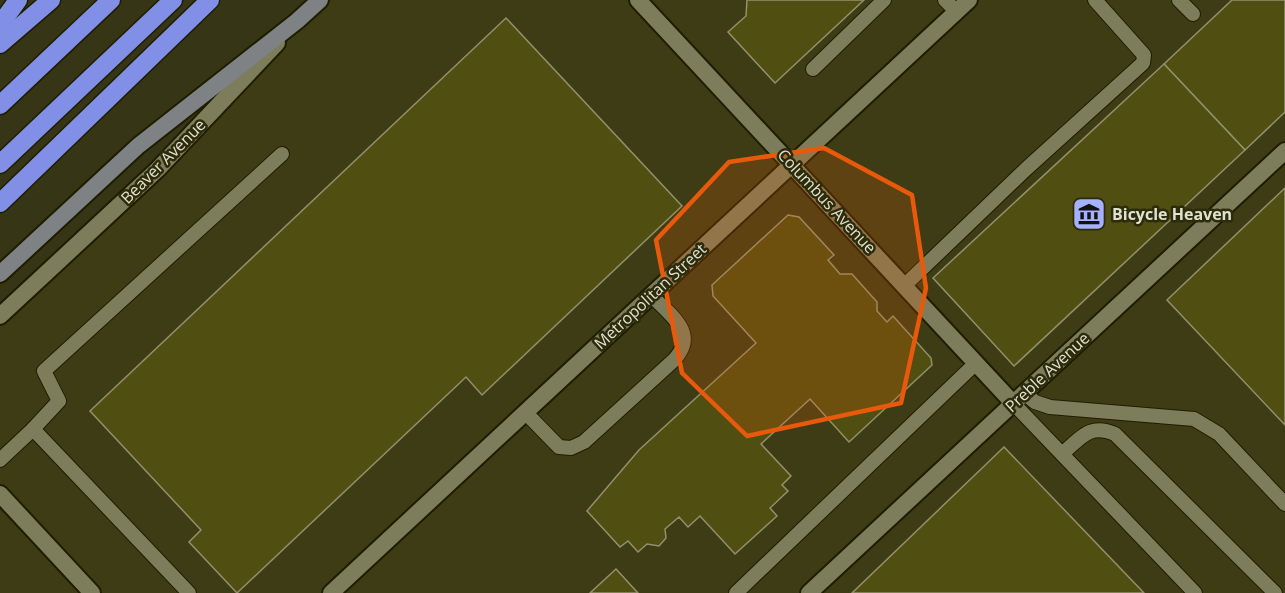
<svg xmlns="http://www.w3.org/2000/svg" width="1285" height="593" viewBox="0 0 1285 593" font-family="'Open Sans',sans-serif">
<rect width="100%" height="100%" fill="#363616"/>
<path fill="#3e3c14" d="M320 0H1285V593H0V316Z"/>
<g fill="#504e10" stroke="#91916e" stroke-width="1.5">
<path d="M747 0H864L775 83 728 32 746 16Z"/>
<path d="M1232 0H1285V112L1245 150 1164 64Z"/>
<path d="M506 18 682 206 482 395 466 377 237 593 189 542 201 530 90 411Z"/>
<path d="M1164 64 1245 150 1014 366 933 278Z"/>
<path d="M1285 188V425L1167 300Z"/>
<path d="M788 215 799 217 834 255 828 260 840 274H852L877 302V311L887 322 893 316 931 358 932 365 849 442 810 399 761 444 791 476 782 485 788 491 770 508 777 516 735 554 700 516 688 527 679 517 665 529 666 538 659 546 647 544 638 552 628 541 620 547 587 511 639 450 756 343 713 296 712 285Z"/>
<path d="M1004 447 1144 593H852Z"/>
<path d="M616 569 638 593H590Z"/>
</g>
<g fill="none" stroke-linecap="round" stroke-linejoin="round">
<defs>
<g id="service">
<path d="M945 0 956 11"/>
<path d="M1179 0 1193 14"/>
<path d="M813 69 884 0"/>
<path d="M905 285 1026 169 1143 63 1144 55 1095 0"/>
<path d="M1024 393 1035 402 1050 407 1194 419 1219 434 1285 504"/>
<path d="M1013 403 1195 593"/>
<path d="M525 412 559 447 571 448 584 442 674 360C699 333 671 316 651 295"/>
<path d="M33 429 59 401 44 371 282 154"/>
<path d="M1062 454C1081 438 1089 423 1115 434L1275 593"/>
<path d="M0 460 33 429 189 593"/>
<path d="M736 593 976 363"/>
</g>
<g id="minor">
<path d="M638 0 1013 403"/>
<path d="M0 494 92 593"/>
<path d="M331 593 969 0"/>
<path d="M809 593 1285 151"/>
</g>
<path id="tertiary" d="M0 316 158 169 277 43"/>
<path id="secondary" d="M0 274 138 146 297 21 320 0"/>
<g id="motorway">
<path d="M0 25 18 0"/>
<path d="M0 44 51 0"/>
<path d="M0 105 111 0"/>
<path d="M0 164 173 0"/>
<path d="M0 203 210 0"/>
</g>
</defs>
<use href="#service" stroke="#1e1d00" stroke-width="16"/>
<use href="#minor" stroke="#1e1d00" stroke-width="20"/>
<use href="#tertiary" stroke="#1e1d00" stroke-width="20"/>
<use href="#secondary" stroke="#1e1d00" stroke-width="20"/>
<use href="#motorway" stroke="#1e1d00" stroke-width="21"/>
<use href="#service" stroke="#7d7d5b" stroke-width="14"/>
<use href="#minor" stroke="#7d7d5b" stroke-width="16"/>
<use href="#tertiary" stroke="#7d7d5b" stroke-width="16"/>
<use href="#secondary" stroke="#7e8285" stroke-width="16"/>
<use href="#motorway" stroke="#828fe6" stroke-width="18"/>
</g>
<path fill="#e8590c" fill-opacity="0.2" stroke="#e8590c" stroke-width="4.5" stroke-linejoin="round" d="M824 148 912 195 926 288 901 403 747 436 682 373 656 240 729 162Z"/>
<defs>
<symbol id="museum-square" viewBox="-11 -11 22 22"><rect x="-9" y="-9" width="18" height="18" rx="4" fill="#a5b1fc" stroke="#2c2b0b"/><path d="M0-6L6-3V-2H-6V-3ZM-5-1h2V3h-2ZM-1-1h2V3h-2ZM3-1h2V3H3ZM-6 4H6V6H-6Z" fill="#111"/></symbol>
</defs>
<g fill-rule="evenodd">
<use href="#museum-square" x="1070" y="195" width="38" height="38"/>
</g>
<g text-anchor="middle" stroke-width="5" stroke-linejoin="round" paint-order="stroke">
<g font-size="16" fill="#e1e1cf" stroke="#2c2b0b">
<text transform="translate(163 161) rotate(-45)" y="6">Beaver Avenue</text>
<text transform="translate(827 201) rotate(47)" y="6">Columbus Avenue</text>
<text transform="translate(650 296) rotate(-43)" y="6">Metropolitan Street</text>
<text transform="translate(1047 372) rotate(-43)" y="6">Preble Avenue</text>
</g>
<g font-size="16" font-weight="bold" fill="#e1e1cf" stroke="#2c2b0b" text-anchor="start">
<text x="1112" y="220">Bicycle Heaven</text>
</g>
</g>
</svg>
